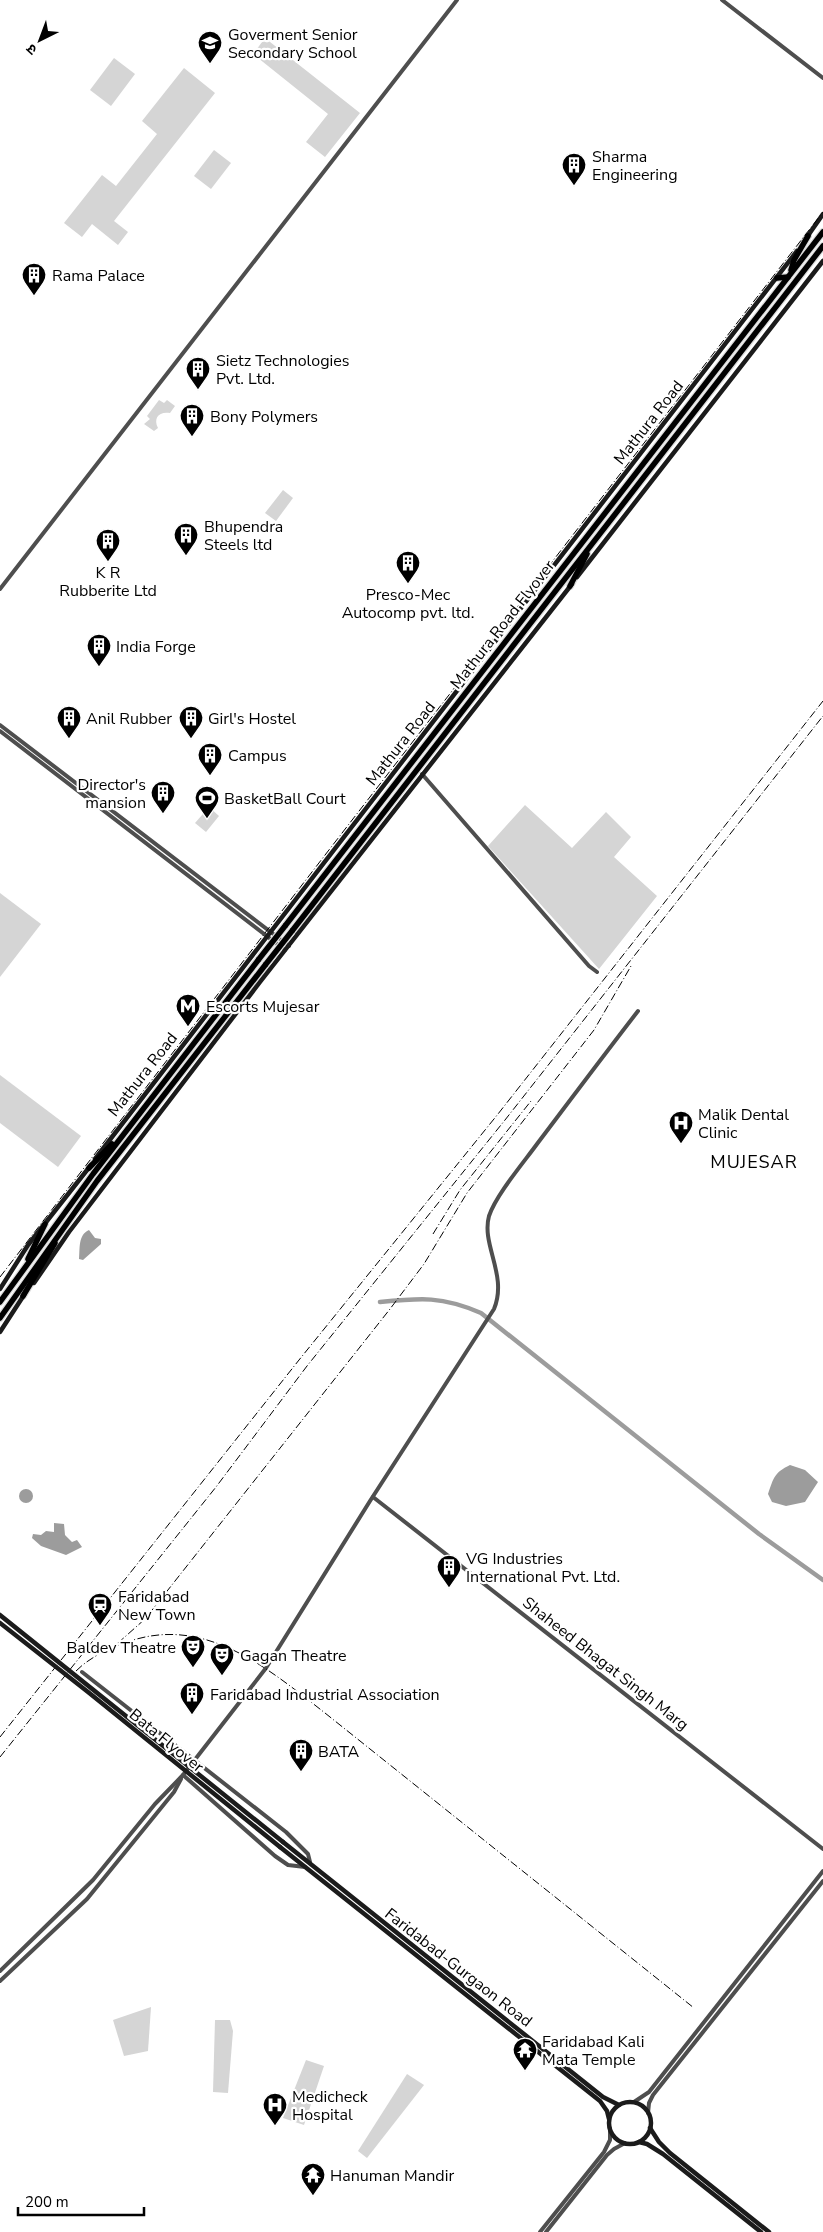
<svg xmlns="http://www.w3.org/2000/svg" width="823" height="2232" viewBox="0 0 823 2232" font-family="'Nunito Sans','Noto Sans Devanagari',sans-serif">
<rect width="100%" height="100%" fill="#fff"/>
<g fill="#d5d5d5">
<path d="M265 38 360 113 325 157 306 142 328 114 253 54Z"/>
<path d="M114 58 135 74 111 106 90 90Z"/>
<path d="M184 68 215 93 114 221 128 232 118 245 92 224 82 237 64 223 102 175 116 186 157 134 142 121Z"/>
<path d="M214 150 231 163 211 189 194 176Z"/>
<path d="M159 400 164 403 167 400 175 406 170 413C159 411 153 418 158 428L154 431 144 424 150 419 147 416Z"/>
<path d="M283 490 293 498 276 521 265 513Z"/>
<path d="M525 805 572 848 606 812 631 837 614 857 657 896 599 969 488 846Z"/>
<path d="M209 807 219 816 206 832 195 823Z"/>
<path d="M0 893 41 924 0 977Z"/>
<path d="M0 1075 81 1136 58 1167 0 1123Z"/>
<path d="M151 2007 148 2051 124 2056 113 2020Z"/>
<path d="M215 2020H230L233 2031 228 2093 213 2092Z"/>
<path d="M306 2060 324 2066 304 2125 283 2118Z"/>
<path d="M407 2074 424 2085 367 2158 358 2151Z"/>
</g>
<g fill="#9c9c9c">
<path d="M89 1230 95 1238 101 1239V1244L83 1260 79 1259C80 1248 78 1235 89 1230Z"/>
<path d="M790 1465 805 1470 818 1482 805 1502 786 1506 772 1502 768 1494C774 1477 774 1473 790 1465Z"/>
<circle cx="26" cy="1496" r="7"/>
<path d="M54 1523 64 1524 65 1535 72 1542 77 1540 82 1547 66 1555 41 1546 32 1538 33 1534 41 1535 46 1531 54 1532Z"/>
</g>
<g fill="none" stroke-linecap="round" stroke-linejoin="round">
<path stroke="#9c9c9c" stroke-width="4.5" d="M380 1302C421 1298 442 1296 481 1313L759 1534 823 1580"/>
<defs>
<g id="trunk">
<path d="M791 270 794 260 808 236"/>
<path d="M777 278 788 277"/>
<path d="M570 586 587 554"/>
<path d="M285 926 823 232"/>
<path d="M292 931 823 246"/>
<path d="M89 1168 112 1144"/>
<path d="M28 1259 45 1224"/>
<path d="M23 1296 55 1243"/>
<path d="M0 1302 93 1174 259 959"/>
<path d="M0 1318 97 1181 266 964"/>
</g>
</defs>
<use href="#trunk" stroke="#dbdbdb" stroke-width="8"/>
<g stroke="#4e4e4e" stroke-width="4">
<path d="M722 0 823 78"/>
<path d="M0 589 457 0"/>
<path d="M0 725 289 946"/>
<path d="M0 731 285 950"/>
<path d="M422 774 589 966 597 972"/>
<path d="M373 1497 823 1849"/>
<path d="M82 1672 286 1832 308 1854 310 1862"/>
<path d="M183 1775 275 1856 288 1865 305 1867"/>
<path d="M0 1971 93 1880 155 1804 183 1775 266 1668 370 1501 494 1309C508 1275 481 1245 489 1216 496 1195 524 1162 537 1144 571 1099 604 1055 638 1011"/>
<path d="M0 1981 87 1899 174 1792 181 1779"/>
<path d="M634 2102 649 2092 823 1871"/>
<path d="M648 2113 649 2103 653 2095 823 1881"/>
<path d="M540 2232 604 2152 610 2140V2128"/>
<path d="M546 2232 607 2155 614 2149 625 2143"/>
</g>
<g stroke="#1b1b1b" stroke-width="4.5">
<path d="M807 237 823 214"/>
<path d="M577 577 823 261"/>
<path d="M95 1159 797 251"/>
<path d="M34 1283 69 1232 260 982 572 584"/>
<path d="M0 1289 28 1245 91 1165"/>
<path d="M0 1332 24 1295"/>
<path d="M283 1842 603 2097 619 2105"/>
<path d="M280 1847 600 2101 607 2111 609 2119"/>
<circle cx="630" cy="2123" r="21"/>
<path d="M650 2128 659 2142 670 2153 769 2232"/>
<path d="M639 2142 647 2144 663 2154 761 2232"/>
</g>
<use href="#trunk" stroke="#000" stroke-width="5.5"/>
<g stroke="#000" stroke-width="1" stroke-dasharray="8 2.5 1 2.5" stroke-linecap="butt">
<path d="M433 1234 460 1190 531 1101"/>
<path d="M0 1277 332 846 823 212"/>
<path d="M106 1651 118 1643 145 1619 390 1309 424 1264 467 1193 594 1030 631 966"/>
<path d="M76 1671C89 1658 106 1650 122 1644 202 1612 266 1667 325 1713L694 2008"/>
<path d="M0 1737 299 1360 498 1114 823 701"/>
<path d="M0 1757 216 1487 307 1366 505 1120 823 716"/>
</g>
<defs>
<g id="trunk-bridge">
<path d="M259 959 285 926"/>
<path d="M266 964 292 931"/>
</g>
</defs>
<use href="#trunk-bridge" stroke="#dbdbdb" stroke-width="8" stroke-linecap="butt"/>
<g stroke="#1b1b1b" stroke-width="4.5">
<path d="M0 1615 283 1842"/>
<path d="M0 1623 88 1692 280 1847"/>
</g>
<use href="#trunk-bridge" stroke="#000" stroke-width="5.5"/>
</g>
<defs>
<symbol id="school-pin" viewBox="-11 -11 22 30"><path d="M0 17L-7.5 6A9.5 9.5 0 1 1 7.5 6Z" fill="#000" stroke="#fff"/><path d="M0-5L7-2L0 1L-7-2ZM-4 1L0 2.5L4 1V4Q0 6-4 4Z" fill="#fff"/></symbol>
<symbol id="building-pin" viewBox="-11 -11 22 30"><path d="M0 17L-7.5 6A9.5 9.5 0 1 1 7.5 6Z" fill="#000" stroke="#fff"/><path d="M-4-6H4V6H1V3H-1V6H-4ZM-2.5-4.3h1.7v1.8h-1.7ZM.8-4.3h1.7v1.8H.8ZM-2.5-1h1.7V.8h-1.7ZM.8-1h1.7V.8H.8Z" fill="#fff"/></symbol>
<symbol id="stadium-pin" viewBox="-11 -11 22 30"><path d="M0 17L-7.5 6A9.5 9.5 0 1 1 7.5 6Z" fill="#000" stroke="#fff"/><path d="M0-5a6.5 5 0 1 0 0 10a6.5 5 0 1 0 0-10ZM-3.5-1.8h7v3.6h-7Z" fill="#fff"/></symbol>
<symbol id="metro-pin" viewBox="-11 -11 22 30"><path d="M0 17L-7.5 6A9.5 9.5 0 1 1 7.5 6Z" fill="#000" stroke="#fff"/><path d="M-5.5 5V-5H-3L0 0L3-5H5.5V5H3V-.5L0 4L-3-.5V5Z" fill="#fff"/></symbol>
<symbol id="hospital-pin" viewBox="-11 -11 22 30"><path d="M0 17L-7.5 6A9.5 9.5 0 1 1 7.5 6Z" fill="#000" stroke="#fff"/><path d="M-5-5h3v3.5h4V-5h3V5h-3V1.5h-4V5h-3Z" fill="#fff"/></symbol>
<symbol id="station-pin" viewBox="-11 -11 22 30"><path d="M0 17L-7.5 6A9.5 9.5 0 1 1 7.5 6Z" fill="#000" stroke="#fff"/><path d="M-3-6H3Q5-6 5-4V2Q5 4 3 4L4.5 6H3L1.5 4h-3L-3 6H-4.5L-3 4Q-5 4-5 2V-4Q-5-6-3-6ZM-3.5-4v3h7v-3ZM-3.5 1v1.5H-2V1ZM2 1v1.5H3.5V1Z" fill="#fff"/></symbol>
<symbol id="theatre-pin" viewBox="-11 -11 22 30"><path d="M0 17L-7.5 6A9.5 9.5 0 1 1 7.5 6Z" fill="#000" stroke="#fff"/><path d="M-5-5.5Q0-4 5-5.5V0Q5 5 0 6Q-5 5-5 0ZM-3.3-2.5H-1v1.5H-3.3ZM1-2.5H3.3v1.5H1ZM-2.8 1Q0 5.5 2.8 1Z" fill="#fff"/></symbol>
<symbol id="temple-pin" viewBox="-11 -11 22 30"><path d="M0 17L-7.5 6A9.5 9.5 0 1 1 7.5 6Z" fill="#000" stroke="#fff"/><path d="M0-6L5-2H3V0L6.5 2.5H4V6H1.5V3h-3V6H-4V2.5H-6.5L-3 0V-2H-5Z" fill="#fff"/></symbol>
</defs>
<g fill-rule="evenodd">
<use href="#school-pin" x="196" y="29" width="28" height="38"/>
<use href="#building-pin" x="560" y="151" width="28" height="38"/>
<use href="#building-pin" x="20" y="261" width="28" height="38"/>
<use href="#building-pin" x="184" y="355" width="28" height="38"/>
<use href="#building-pin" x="178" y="402" width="28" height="38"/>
<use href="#building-pin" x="172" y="521" width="28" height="38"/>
<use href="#building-pin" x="94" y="527" width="28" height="38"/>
<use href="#building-pin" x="394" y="549" width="28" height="38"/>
<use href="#building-pin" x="85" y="632" width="28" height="38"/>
<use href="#building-pin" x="55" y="704" width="28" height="38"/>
<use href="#building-pin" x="177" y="704" width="28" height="38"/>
<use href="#building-pin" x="196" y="741" width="28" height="38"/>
<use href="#building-pin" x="149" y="779" width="28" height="38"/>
<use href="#stadium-pin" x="193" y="784" width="28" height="38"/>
<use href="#metro-pin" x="174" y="992" width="28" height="38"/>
<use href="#hospital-pin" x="667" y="1109" width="28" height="38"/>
<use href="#building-pin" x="435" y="1553" width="28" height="38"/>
<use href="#station-pin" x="86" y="1591" width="28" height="38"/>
<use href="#theatre-pin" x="179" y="1633" width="28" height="38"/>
<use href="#theatre-pin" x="208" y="1641" width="28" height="38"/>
<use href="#building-pin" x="178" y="1680" width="28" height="38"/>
<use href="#building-pin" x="287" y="1737" width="28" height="38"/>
<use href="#temple-pin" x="511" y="2036" width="28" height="38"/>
<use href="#hospital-pin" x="261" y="2091" width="28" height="38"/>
<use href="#temple-pin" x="299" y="2161" width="28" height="38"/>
</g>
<g text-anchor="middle" stroke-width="4.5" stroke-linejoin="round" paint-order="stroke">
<g font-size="16" fill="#000" stroke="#fff" text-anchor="start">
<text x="228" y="40">Goverment Senior<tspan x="228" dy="18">Secondary School</tspan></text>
<text x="592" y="162">Sharma<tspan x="592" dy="18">Engineering</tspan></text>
<text x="52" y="281">Rama Palace</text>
<text x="216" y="366">Sietz Technologies<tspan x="216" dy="18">Pvt. Ltd.</tspan></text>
<text x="210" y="422">Bony Polymers</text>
<text x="204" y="532">Bhupendra<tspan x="204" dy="18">Steels ltd</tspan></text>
<text x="108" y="578" text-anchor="middle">K R<tspan x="108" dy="18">Rubberite Ltd</tspan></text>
<text x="408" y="600" text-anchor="middle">Presco-Mec<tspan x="408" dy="18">Autocomp pvt. ltd.</tspan></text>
<text x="116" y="652">India Forge</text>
<text x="86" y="724">Anil Rubber</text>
<text x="208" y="724">Girl's Hostel</text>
<text x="228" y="761">Campus</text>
<text x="146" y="790" text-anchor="end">Director's<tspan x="146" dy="18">mansion</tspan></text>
<text x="224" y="804">BasketBall Court</text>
<text x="206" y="1012">Escorts Mujesar</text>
<text x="698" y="1120">Malik Dental<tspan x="698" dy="18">Clinic</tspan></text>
<text x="466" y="1564">VG Industries<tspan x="466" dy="18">International Pvt. Ltd.</tspan></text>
<text x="118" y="1602">Faridabad<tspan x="118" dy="18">New Town</tspan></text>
<text x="176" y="1653" text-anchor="end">Baldev Theatre</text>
<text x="240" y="1661">Gagan Theatre</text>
<text x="210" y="1700">Faridabad Industrial Association</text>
<text x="318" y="1757">BATA</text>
<text x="542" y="2047">Faridabad Kali<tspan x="542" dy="18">Mata Temple</tspan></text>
<text x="292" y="2102">Medicheck<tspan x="292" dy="18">Hospital</tspan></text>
<text x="330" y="2181">Hanuman Mandir</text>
</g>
<g font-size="16" fill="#000" stroke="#fff">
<text transform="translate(648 422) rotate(-52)" y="6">Mathura Road</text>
<text transform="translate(502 624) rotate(-52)" y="6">Mathura Road Flyover</text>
<text transform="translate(400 743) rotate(-52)" y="6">Mathura Road</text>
<text transform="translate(142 1074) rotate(-52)" y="6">Mathura Road</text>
<text transform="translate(606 1663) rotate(38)" y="6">Shaheed Bhagat Singh Marg</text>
<text transform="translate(167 1740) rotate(39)" y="6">Bata Flyover</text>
<text transform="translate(459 1967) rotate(38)" y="6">Faridabad-Gurgaon Road</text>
</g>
<g font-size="18" letter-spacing="1" fill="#000" stroke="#fff">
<text x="754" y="1168">MUJESAR</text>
</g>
</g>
<g transform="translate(40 40) rotate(222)" stroke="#ffffff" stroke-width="4" paint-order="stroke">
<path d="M0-4L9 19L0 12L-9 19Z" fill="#000000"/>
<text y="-8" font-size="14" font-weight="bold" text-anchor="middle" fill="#000000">उ</text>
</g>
<path d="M18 2207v8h126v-8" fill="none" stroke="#000000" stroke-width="2.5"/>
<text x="25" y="2207" font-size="15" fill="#000000" stroke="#ffffff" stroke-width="4" paint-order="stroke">200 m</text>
</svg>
